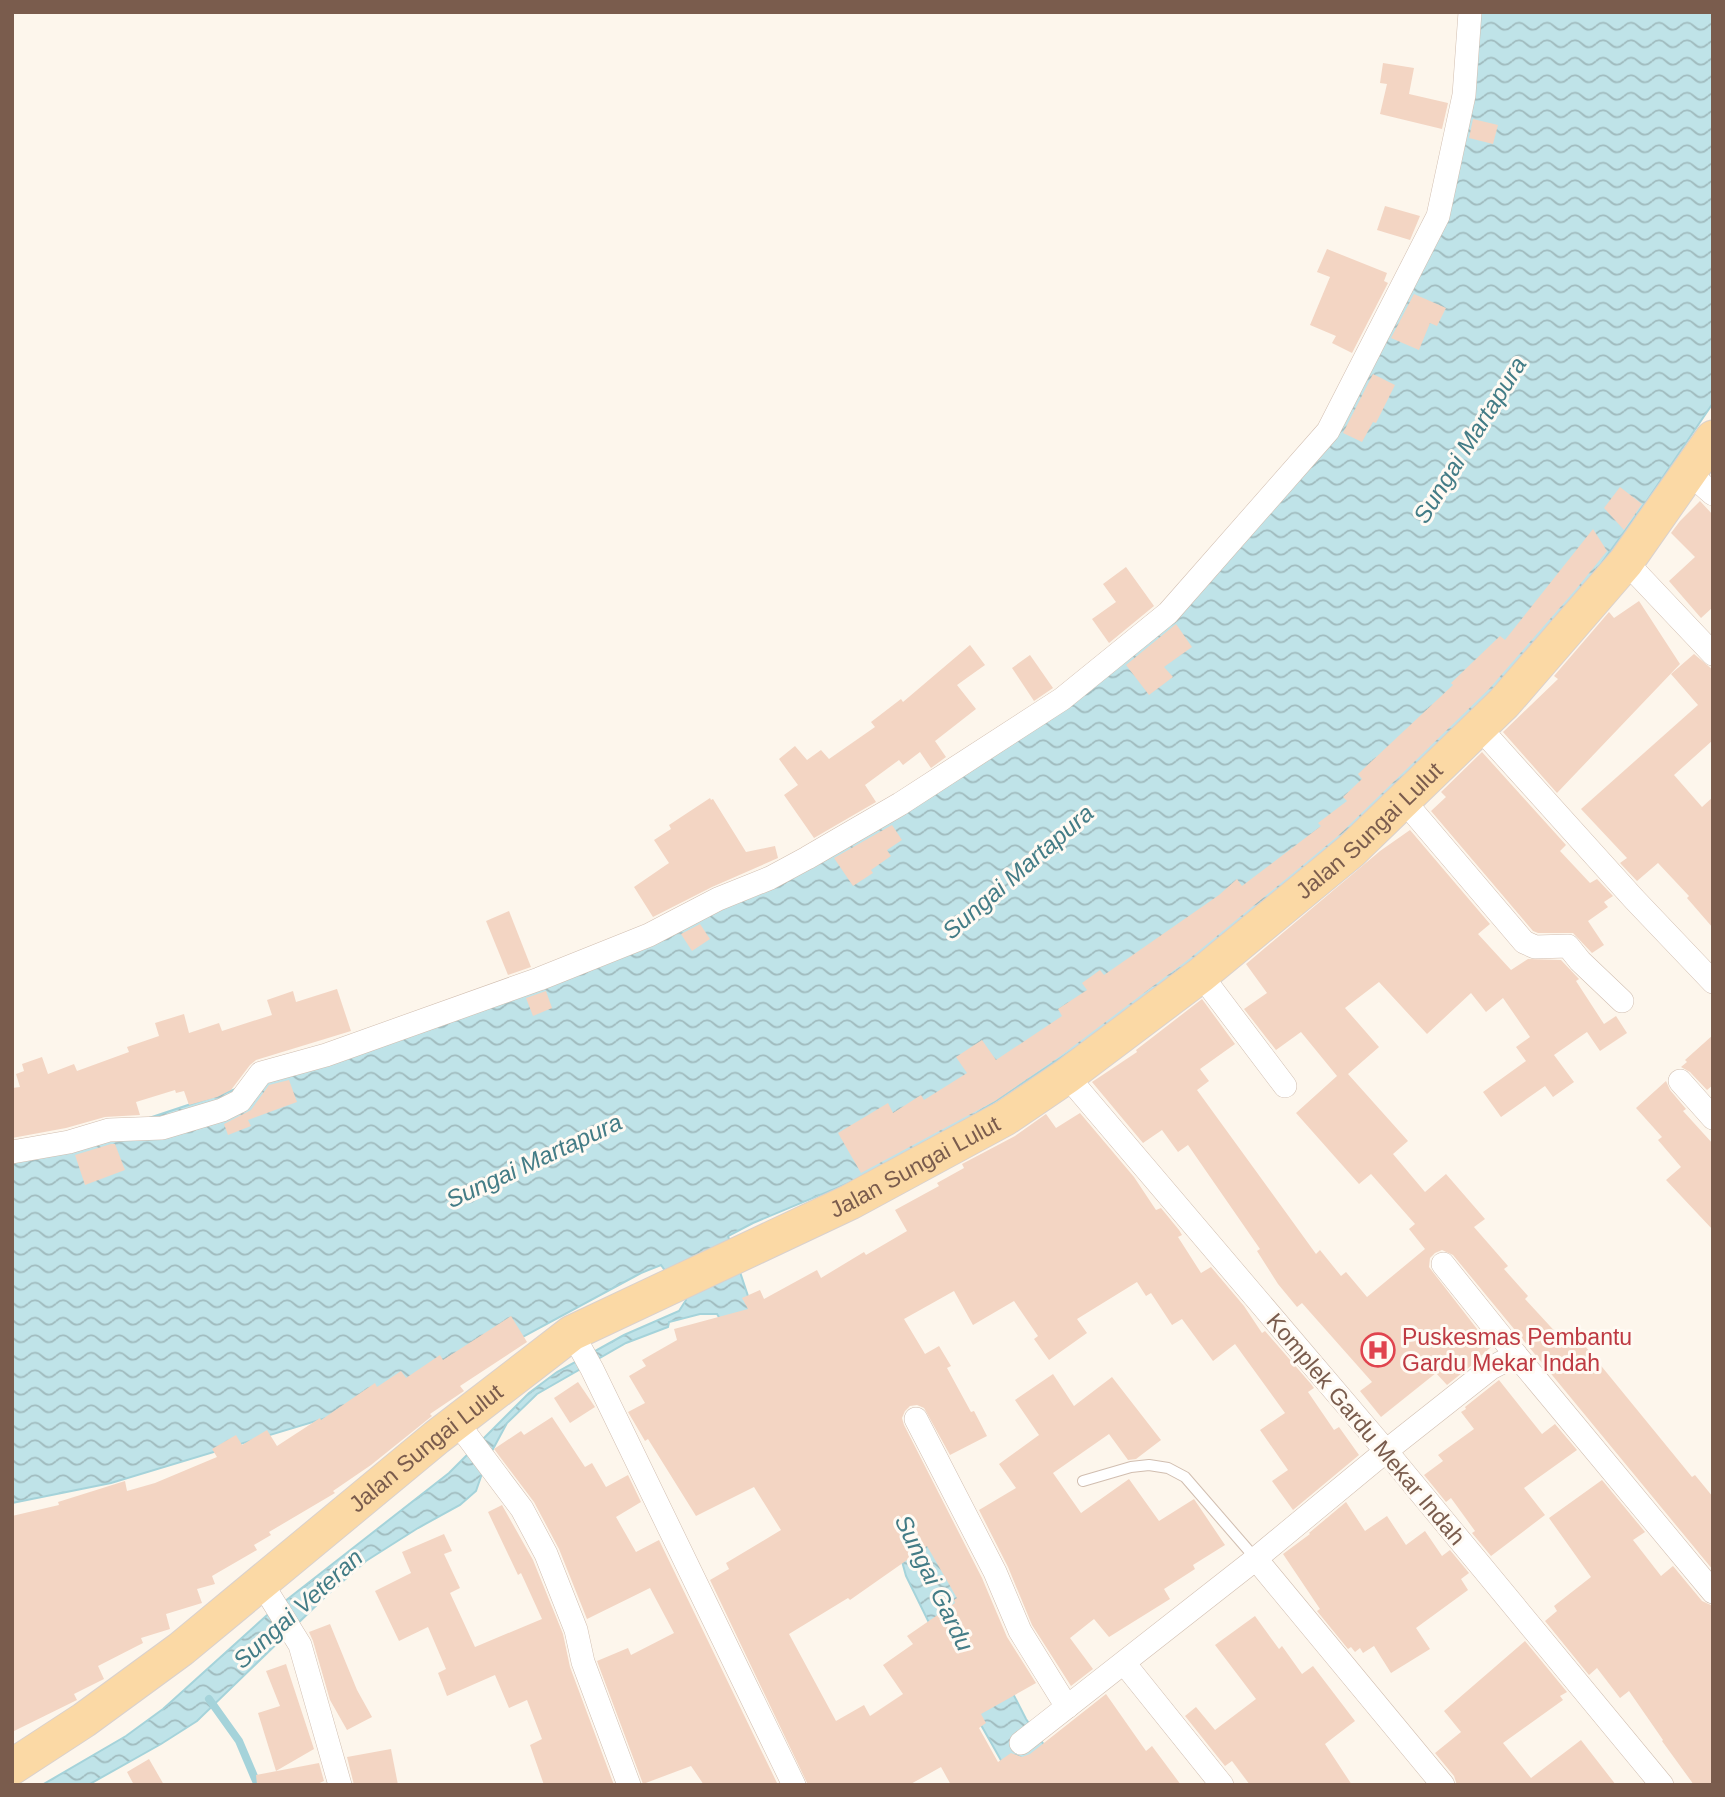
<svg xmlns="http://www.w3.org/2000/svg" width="1725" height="1797" viewBox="0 0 1725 1797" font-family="Helvetica,sans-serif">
<defs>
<pattern id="water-waves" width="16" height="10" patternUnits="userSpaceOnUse" patternTransform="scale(1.75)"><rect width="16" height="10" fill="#bfe3e8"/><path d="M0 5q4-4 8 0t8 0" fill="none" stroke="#a0bbbe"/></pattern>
</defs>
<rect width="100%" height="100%" fill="#fdf6ec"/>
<path fill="url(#water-waves)" stroke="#a5d3da" stroke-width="2" d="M1481 12H1713V403L1646 502 1531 660 1308 877 1156 995 911 1157 753 1223 728 1236 748 1296 954 1578 1026 1719 1072 1785H1015L968 1702 906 1576 891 1521 757 1379 717 1314H700L669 1322 668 1327 626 1343 537 1394 507 1423 486 1462 476 1491 460 1505 418 1528 366 1561 326 1596 197 1721 161 1744 88 1785H42L126 1736 163 1709 266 1616 449 1473 529 1393 557 1372 624 1335 679 1311 686 1300 661 1265 641 1273 432 1386 111 1483 12 1503V1148L131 1124 266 1079 650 943 1120 660 1330 439 1438 229Z"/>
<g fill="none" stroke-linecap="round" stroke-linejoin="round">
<path stroke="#a5d3da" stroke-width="8" d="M209 1699 239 1741 256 1781 262 1785"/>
</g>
<g fill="#f3d5c3" fill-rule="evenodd">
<path d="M1383 63 1414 68 1409 94 1448 103 1442 129 1380 114 1387 84 1380 83Z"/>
<path d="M1473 119 1498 125 1493 144 1469 138Z"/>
<path d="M1385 206 1420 216 1410 240 1377 230Z"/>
<path d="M1327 249 1387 273 1384 281 1388 283 1352 353 1332 343 1336 336 1310 325 1330 277 1317 272Z"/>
<path d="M1414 294 1446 308 1437 326 1430 323 1419 350 1391 338Z"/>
<path d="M1373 374 1395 385 1376 423 1373 422 1362 442 1343 433Z"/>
<path d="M1620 487 1642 504 1624 530 1604 508Z"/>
<path d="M1700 501 1713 515V607L1701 618 1669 581 1695 557 1671 533 1680 521Z"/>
<path d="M1593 529 1607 551 1577 588 1489 689 1338 836 1189 959 1059 1057 995 1101 861 1173 838 1133 888 1103 893 1113 921 1095 924 1100 967 1073 956 1057 982 1040 996 1060 1062 1016 1058 1009 1087 990 1082 983 1100 970 1104 975 1219 895 1237 879 1242 886 1321 826 1318 823 1347 801 1343 797 1362 779 1358 774 1453 685 1451 683 1500 636 1505 640Z"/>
<path d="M1126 567 1154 606 1109 643 1092 619 1116 602 1103 584Z"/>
<path d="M1639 601 1680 664 1557 793 1503 732 1558 679 1554 676 1609 612 1614 618Z"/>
<path d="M1176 624 1192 647 1164 667 1173 677 1149 695 1126 665Z"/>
<path d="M970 645 985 665 957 685 976 709 935 741 946 757 931 768 920 752 903 765 899 760 865 785 876 802 814 838 784 795 798 785 779 759 795 746 807 760 821 750 829 759 875 727 871 722 901 699 903 702Z"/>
<path d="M1694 654 1713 670V740L1674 775 1702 807 1713 797V928L1687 898 1689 896 1658 863 1637 881 1620 863 1627 858 1581 809 1698 705 1671 674Z"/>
<path d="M1030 655 1053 688 1034 701 1012 668Z"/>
<path d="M1482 752 1566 845 1560 851 1590 883 1597 879 1613 896 1604 902 1608 907 1588 921 1604 945 1592 953 1573 933H1538L1533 931 1431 811 1446 797 1441 792Z"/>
<path d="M710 798 711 800 713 799 746 852 775 846 778 858 712 887 653 917 634 887 669 863 654 840 671 829 669 825Z"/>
<path d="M892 825 902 840 887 850 891 856 871 870 873 873 853 886 834 858Z"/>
<path d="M1410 830 1490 924 1478 934 1511 970 1528 959 1561 960 1579 979 1576 981 1604 1024 1616 1016 1627 1033 1600 1051 1587 1032 1554 1055 1574 1082 1553 1097 1545 1086 1501 1117 1483 1092 1526 1061 1516 1047 1530 1037 1503 998 1486 1012 1471 993 1427 1034 1379 982 1345 1008 1379 1047 1348 1074 1408 1141 1393 1154 1425 1192 1446 1174 1485 1219 1474 1227 1508 1266 1504 1269 1528 1296 1525 1299 1561 1338 1571 1329 1692 1477 1695 1475 1713 1497V1570L1453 1255 1442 1250 1435 1253 1430 1258 1429 1267 1491 1347 1481 1356 1482 1357 1447 1385 1436 1373 1381 1417 1360 1391 1372 1382 1302 1303 1297 1307 1278 1284 1257 1251 1260 1249 1188 1145 1178 1152 1162 1130 1143 1143 1092 1082 1137 1052 1136 1050 1202 999 1235 1044 1200 1069 1209 1081 1197 1090 1316 1254 1320 1250 1341 1276 1346 1272 1367 1297 1425 1249 1409 1229 1415 1224 1371 1174 1359 1184 1296 1113 1337 1076 1301 1032 1276 1050 1244 1009 1267 993 1246 964 1380 851Z"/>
<path d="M509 911 531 967 508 975 486 921Z"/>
<path d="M700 924 710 939 692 951 681 934Z"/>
<path d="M337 989 351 1031 256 1060 250 1065 231 1090 217 1097 189 1105 184 1091 176 1093 175 1090 136 1102 140 1115 105 1117 66 1128 12 1138V1088L20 1087 16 1074 24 1071 22 1064 42 1057 48 1074 74 1064 77 1071 129 1052 127 1047 159 1036 155 1023 184 1014 189 1033 219 1023 222 1031 272 1015 267 1000 293 991 296 1002Z"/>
<path d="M546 991 552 1008 533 1016 526 998Z"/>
<path d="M1713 1035V1085L1707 1090 1690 1072 1681 1067 1687 1062 1685 1060Z"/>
<path d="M289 1080 297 1102 248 1120 251 1126 228 1135 224 1124 251 1110 269 1085Z"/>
<path d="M1666 1081 1670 1090 1686 1109 1683 1111 1713 1144V1230L1666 1180 1681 1167 1658 1140 1662 1137 1636 1108Z"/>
<path d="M1080 1113 1134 1177 1156 1210 1161 1208 1179 1230 1182 1235 1178 1237 1201 1273 1211 1267 1244 1306 1262 1333 1265 1331 1311 1384 1314 1388 1308 1392 1334 1430 1339 1427 1359 1455 1293 1510 1272 1481 1288 1470 1260 1430 1285 1413 1235 1344 1213 1361 1182 1319 1172 1325 1151 1293 1146 1296 1137 1282 1077 1319 1087 1333 1049 1360 1034 1339 1038 1336 1014 1301 973 1325 954 1291 904 1319 925 1354 939 1346 951 1366 947 1368 971 1412 974 1411 987 1436 950 1455 924 1408 917 1405 910 1406 905 1411 902 1418 904 1425 982 1578 1007 1637 1036 1683 981 1714 986 1723 979 1728 998 1762 1011 1753 1022 1757 1030 1754 1106 1694 1146 1751 1152 1746 1181 1785H951L941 1767 909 1785H808L710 1580 729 1569 726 1563 781 1530 754 1487 696 1516 648 1439 645 1441 628 1412 645 1403 629 1376 646 1366 642 1360 677 1340 674 1329 748 1309 742 1298 760 1290 764 1299 817 1270 821 1278 864 1252 866 1255 907 1231 895 1210 939 1186 937 1183 964 1168 962 1164 1015 1136 1046 1114 1056 1128ZM927 1546 957 1598 954 1600 955 1603 907 1636 913 1644 883 1665 903 1694 870 1716 864 1705 836 1721 789 1634 848 1598 850 1600Z"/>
<path d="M111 1144H115L125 1170 85 1185 75 1155Z"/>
<path d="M511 1316 527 1342 460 1386 464 1391 430 1414 432 1416 371 1465 333 1491 335 1493 269 1532 271 1535 254 1545 257 1550 212 1576 215 1584 197 1589 202 1603 166 1614 170 1629 141 1638 143 1643 98 1666 104 1679 74 1694 77 1700 12 1732V1516L59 1505 58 1502 125 1481 127 1491 155 1483 217 1457 212 1449 236 1435 242 1445 267 1430 277 1446 320 1418 321 1420 375 1383 377 1387 401 1371 406 1378 440 1355 443 1360Z"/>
<path d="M1053 1374 1074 1406 1112 1377 1161 1440 1136 1459 1128 1460 1109 1434 1053 1473 1081 1513 1129 1479 1159 1521 1194 1499 1225 1545 1193 1565 1195 1569 1164 1589 1170 1599 1109 1637 1094 1619 1070 1638 1093 1669 1071 1686 1032 1625 1008 1567 979 1510 1016 1488 999 1464 1039 1435 1015 1400Z"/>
<path d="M1499 1380 1542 1434 1555 1424 1577 1450 1524 1488 1545 1515 1491 1556 1472 1533 1475 1531 1451 1498 1446 1502 1424 1475 1443 1461 1438 1455 1474 1429 1461 1412 1466 1409 1465 1407Z"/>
<path d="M578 1382 595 1407 570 1423 554 1398Z"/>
<path d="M552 1417 585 1467 592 1463 606 1487 628 1475 641 1502 616 1517 636 1552 659 1540 778 1785H704L691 1766 643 1784 597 1661 628 1648 631 1655 674 1633 650 1588 587 1619 559 1549 534 1502 494 1449 521 1431 524 1435Z"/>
<path d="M1602 1480 1645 1532 1633 1540 1661 1576 1673 1566 1702 1601 1713 1606V1785H1694L1662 1741 1663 1740 1629 1691 1620 1698 1597 1668 1589 1675 1545 1621 1557 1611 1554 1606 1591 1577 1549 1518Z"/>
<path d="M1346 1502 1365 1531 1387 1516 1406 1545 1425 1531 1442 1556 1450 1550 1469 1573 1461 1579 1468 1590 1416 1628 1430 1649 1391 1673 1374 1646 1363 1653 1360 1648 1355 1652 1351 1647 1348 1649 1317 1611 1320 1609 1283 1554 1310 1534 1309 1533Z"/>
<path d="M502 1505 533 1560 563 1634 570 1667 614 1785H544L530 1745 542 1739 527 1700 509 1708 495 1675 447 1696 438 1673 446 1669 428 1627 399 1641 375 1591 411 1573 402 1552 444 1534 452 1551 444 1554 460 1588 450 1593 475 1647 542 1619 521 1573 518 1575 488 1512Z"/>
<path d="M1255 1616 1279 1649 1282 1646 1302 1674 1313 1666 1355 1721 1325 1744 1352 1785H1250L1232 1761 1225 1766 1185 1716 1196 1707 1215 1730 1256 1699 1215 1645Z"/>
<path d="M330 1624 357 1690 372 1717 347 1730 330 1700 313 1641 309 1632Z"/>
<path d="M1525 1641 1567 1692 1560 1696 1563 1700 1503 1743 1531 1778 1581 1740 1616 1785H1457L1454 1776 1435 1753 1461 1732 1444 1711Z"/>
<path d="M286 1664 314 1749 276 1771 258 1713 280 1706 266 1671Z"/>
<path d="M391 1749 398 1785H354L347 1757Z"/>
<path d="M149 1759 164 1785H134L127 1772Z"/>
<path d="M319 1763 324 1781 315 1785H257L256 1775Z"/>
</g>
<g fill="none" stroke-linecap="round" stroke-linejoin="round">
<defs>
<path id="lane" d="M1083 1481 1131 1467 1149 1465 1168 1468 1185 1477 1256 1559"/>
<g id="street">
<path d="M1689 473 1713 494"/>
<path d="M1626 562 1713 654"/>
<path d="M1479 727 1634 899 1713 982"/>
<path d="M1404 801 1524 942 1535 947 1568 946 1580 961 1622 1001"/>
<path d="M1201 975 1285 1086"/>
<path d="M1067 1076 1386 1451 1662 1785"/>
<path d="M1680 1081 1713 1118"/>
<path d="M12 1152 69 1142 109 1130 162 1128 222 1110 240 1101 261 1073 326 1055 539 979 649 935 718 899 770 878 807 858 900 804 1062 699 1168 613 1328 431 1438 216 1464 95 1470 12"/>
<path d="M1443 1264 1516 1355"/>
<path d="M572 1333 592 1369 794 1785"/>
<path d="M916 1419 995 1572 1020 1631 1067 1707"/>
<path d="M456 1421 522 1509 546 1554 576 1630 583 1662 629 1785"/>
<path d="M1256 1559 1443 1785"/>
<path d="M261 1582 300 1645 340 1785"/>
<path d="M1124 1663 1222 1785"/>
<path d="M1021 1743 1248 1565 1386 1451 1491 1368 1516 1355 1713 1592"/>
</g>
<g id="primary">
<path id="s1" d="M12 1767 84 1720 181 1649 437 1437 572 1333 850 1202 1005 1118 1067 1076 1201 975 1351 851 1504 703 1626 562 1713 438"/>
</g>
</defs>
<use href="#lane" stroke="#d1beb0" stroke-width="12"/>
<use href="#street" stroke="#d1beb0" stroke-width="24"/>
<use href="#primary" stroke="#dad1cd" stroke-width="37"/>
<use href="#lane" stroke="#fff" stroke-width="10"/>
<use href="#street" stroke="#fff" stroke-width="23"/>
<use href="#primary" stroke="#fbd9a5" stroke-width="35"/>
</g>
<defs>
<symbol id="hospital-ring" viewBox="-11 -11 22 22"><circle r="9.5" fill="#fffaf3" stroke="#e0444e" stroke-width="1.5"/><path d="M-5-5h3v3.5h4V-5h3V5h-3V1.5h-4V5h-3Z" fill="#e0444e"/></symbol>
</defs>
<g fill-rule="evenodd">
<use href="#hospital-ring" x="1359" y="1331" width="38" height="38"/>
</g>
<g text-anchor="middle" stroke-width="6" stroke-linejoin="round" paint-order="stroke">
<g font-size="23" fill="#7a5c4d" stroke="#fffaf3">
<text dy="8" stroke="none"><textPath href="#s1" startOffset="1657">Jalan Sungai Lulut</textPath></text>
<text dy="8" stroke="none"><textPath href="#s1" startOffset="1090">Jalan Sungai Lulut</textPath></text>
<text transform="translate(1366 1429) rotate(50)" y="8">Komplek Gardu Mekar Indah</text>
<text dy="8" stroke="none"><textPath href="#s1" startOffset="523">Jalan Sungai Lulut</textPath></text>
</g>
<g font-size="23" fill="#be3a42" stroke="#fffaf3" text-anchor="start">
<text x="1402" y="1345">Puskesmas Pembantu<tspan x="1402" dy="26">Gardu Mekar Indah</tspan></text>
</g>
<g font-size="24" font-style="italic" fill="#437c86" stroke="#fffaf3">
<text transform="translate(1470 440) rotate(-58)" y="8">Sungai Martapura</text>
<text transform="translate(1018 872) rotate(-41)" y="8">Sungai Martapura</text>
<text transform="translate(534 1161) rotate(-25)" y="8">Sungai Martapura</text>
<text transform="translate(934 1583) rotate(64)" y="8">Sungai Gardu</text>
<text transform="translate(298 1609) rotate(-42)" y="8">Sungai Veteran</text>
</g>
</g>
<rect width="1725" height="1797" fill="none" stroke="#7a5c4d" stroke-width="28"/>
</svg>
